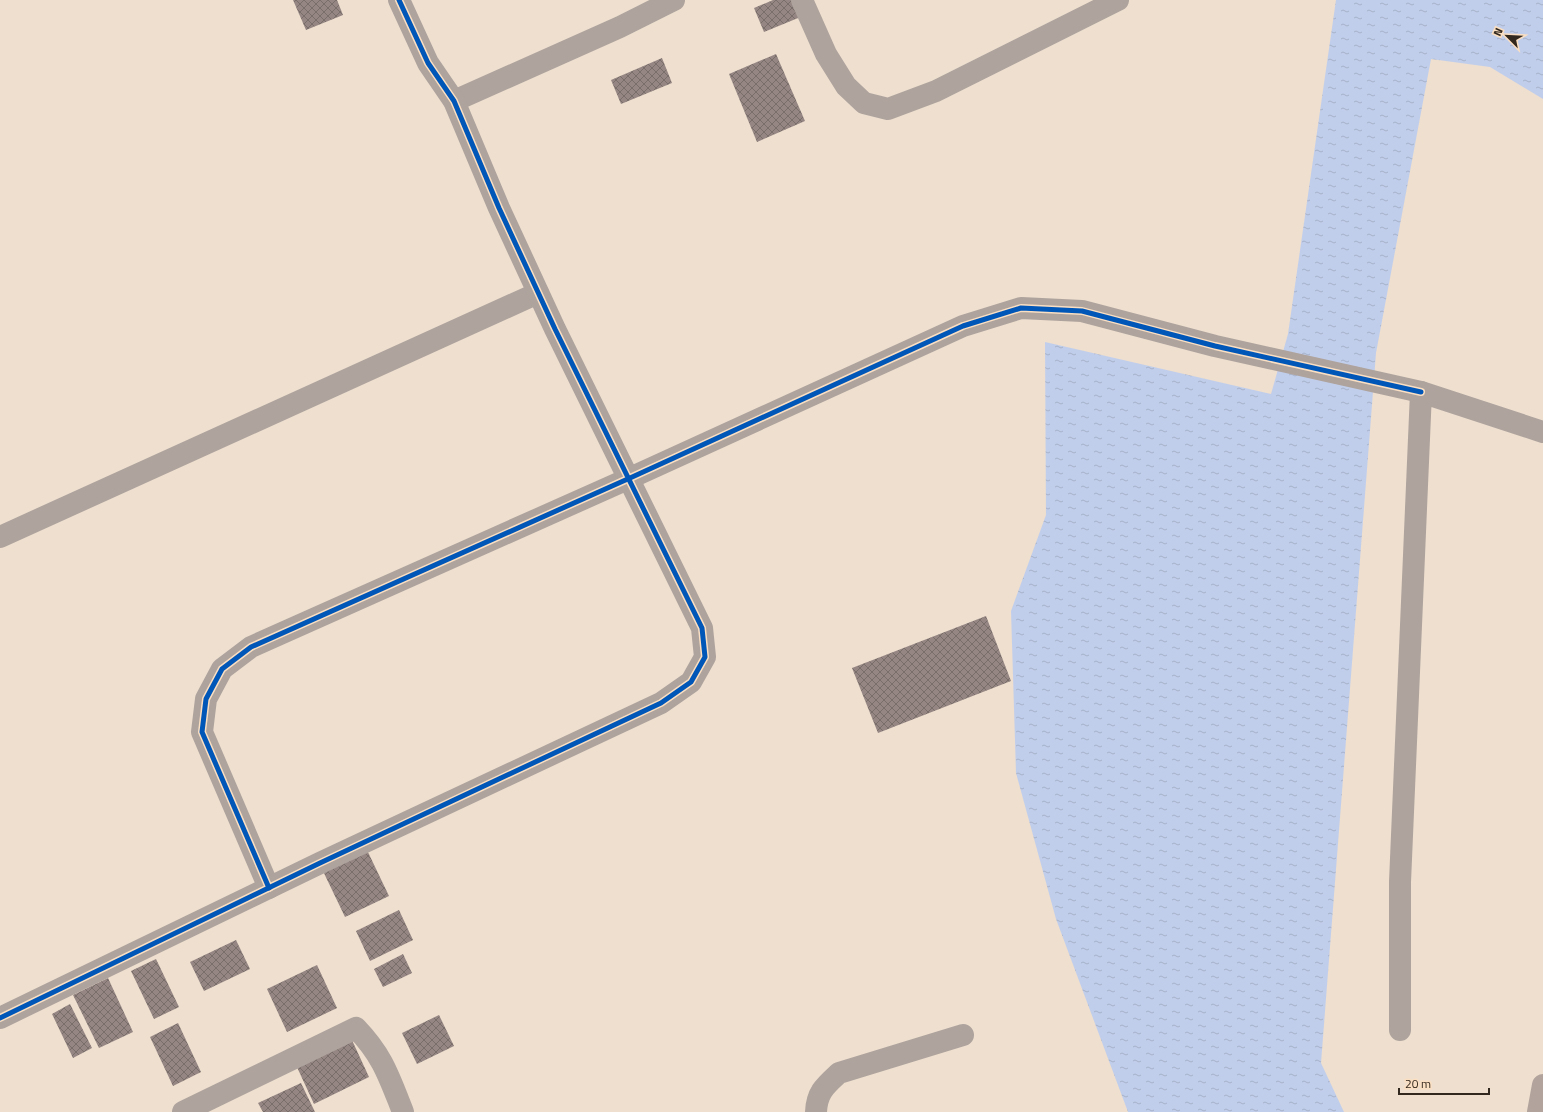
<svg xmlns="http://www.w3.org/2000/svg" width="1543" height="1112" viewBox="0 0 1543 1112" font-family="'Titillium Web',sans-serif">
<defs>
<pattern id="water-ripples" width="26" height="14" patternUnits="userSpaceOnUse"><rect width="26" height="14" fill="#c1ceeb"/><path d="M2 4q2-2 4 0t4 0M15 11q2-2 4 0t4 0" fill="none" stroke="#a6b1c9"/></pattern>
<pattern id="building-cross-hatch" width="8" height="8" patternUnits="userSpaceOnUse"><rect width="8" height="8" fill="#958683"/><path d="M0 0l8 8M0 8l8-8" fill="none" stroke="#7a6e6b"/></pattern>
</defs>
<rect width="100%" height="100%" fill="#eedfcf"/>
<path fill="url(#water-ripples)" d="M1336 0H1543V99L1490 67 1431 59 1376 353 1321 1063 1344 1112H1128L1056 919 1016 773 1011 611 1046 515 1045 342 1271 394 1288 334Z"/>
<g fill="url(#building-cross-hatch)">
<path d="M293 0H337L343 15 306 30Z"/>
<path d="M773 0H796L803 16 764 32 754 8Z"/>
<path d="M776 54 805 121 757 142 729 74Z"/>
<path d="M662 58 672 83 621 104 611 80Z"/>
<path d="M986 616 1011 681 878 733 852 668Z"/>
<path d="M366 848 389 896 345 917 322 869Z"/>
<path d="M399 910 413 940 370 961 356 931Z"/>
<path d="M236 940 250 969 204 991 190 962Z"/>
<path d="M403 954 412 973 383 987 374 969Z"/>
<path d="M156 959 179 1007 154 1019 131 971Z"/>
<path d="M317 965 337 1008 287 1032 267 989Z"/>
<path d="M108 978 133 1032 99 1048 73 995Z"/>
<path d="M70 1004 92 1048 73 1058 52 1014Z"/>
<path d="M439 1015 454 1046 417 1064 402 1033Z"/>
<path d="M178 1023 201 1072 173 1086 150 1037Z"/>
<path d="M351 1038 369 1077 314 1104 296 1065Z"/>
<path d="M301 1083 315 1112H263L258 1103Z"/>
</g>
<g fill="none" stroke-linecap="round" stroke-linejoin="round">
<g stroke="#aea39d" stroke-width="22">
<path d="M802 0 826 54 846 86 864 103 888 109 936 91 1118 0"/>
<path d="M454 101 620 27 674 0"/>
<path d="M0 537 538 293"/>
<path d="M269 888 202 732 206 699 222 669 251 647 630 478 963 326 1021 308 1082 311 1215 346 1421 392"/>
<path d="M0 1018 320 863 661 703 691 682 705 657 702 628 555 329 499 208 454 101 428 63 399 0"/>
<path d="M1400 1030V882L1421 392 1543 432"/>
<path d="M183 1112 356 1028C383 1056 389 1077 403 1112"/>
<path d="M816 1112C817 1092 825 1086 839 1073L963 1035"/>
</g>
<path stroke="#b2a49c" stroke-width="22" d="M1538 1112 1543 1085"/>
<defs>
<g id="cycleway">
<path d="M269 888 202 732 206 699 222 669 251 647 630 478 963 326 1021 308 1082 311 1215 346 1421 392"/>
<path d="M0 1018 320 863 661 703 691 682 705 657 702 628 555 329 499 208 454 101 428 63 399 0"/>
</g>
</defs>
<use href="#cycleway" stroke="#fbdfc2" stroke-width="8"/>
<use href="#cycleway" stroke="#0057b8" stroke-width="5"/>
</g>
<g transform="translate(1507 36) rotate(294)" stroke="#fbdfc2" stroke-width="3" paint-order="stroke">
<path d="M0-3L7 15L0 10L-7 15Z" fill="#33281d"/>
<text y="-6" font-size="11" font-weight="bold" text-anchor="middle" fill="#33281d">N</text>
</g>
<path d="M1399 1088v6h90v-6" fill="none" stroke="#33281d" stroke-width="2"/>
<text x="1405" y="1088" font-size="12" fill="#33281d" stroke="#fbdfc2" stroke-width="3" paint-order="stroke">20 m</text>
</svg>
